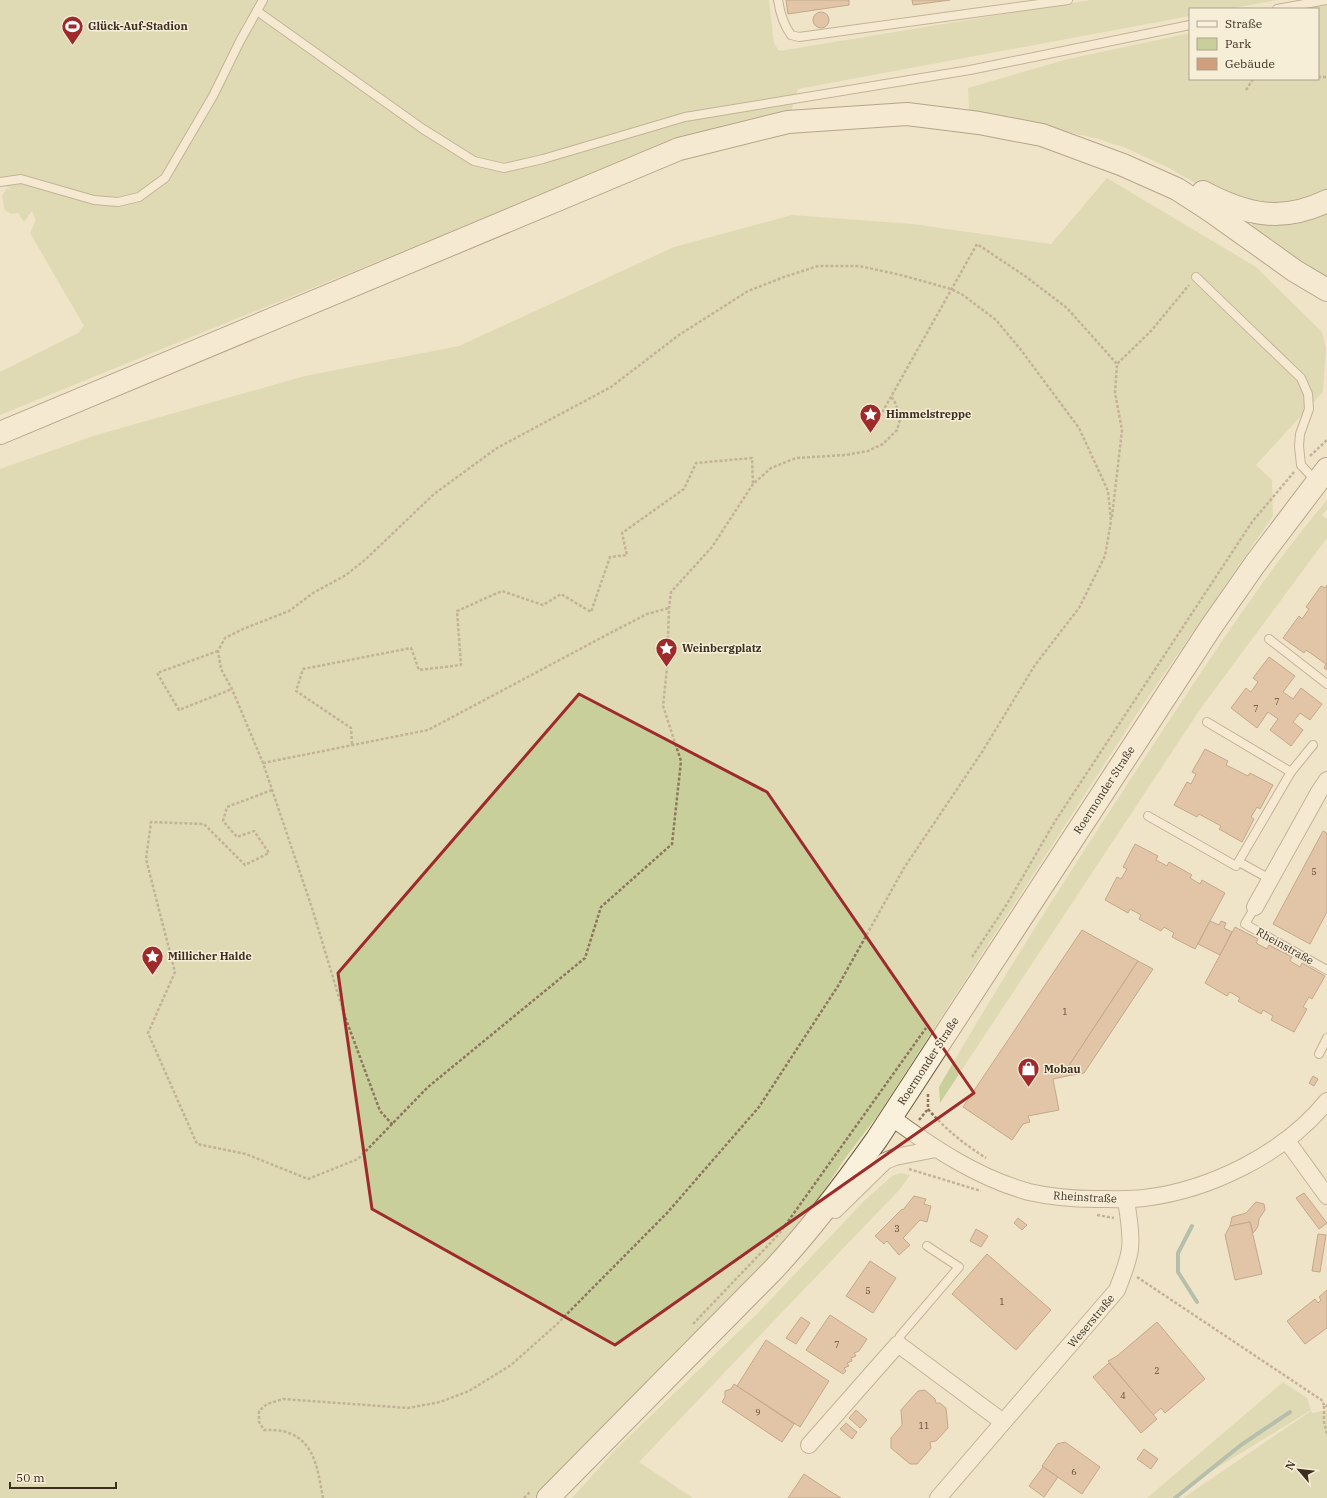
<svg xmlns="http://www.w3.org/2000/svg" width="1327" height="1498" viewBox="0 0 1327 1498" font-family="'IBM Plex Serif',serif">
<rect width="100%" height="100%" fill="#f0e4c8"/>
<g fill="#c9cf9b">
<path d="M0 0H769L774 43 779 51 1090 0H1277L1229 9H1190V16L798 89 791 113 612 166 0 415V372L78 333 84 326 30 233 36 220 32 211 24 222 18 213 11 214 5 210 2 196 7 188 12 191 0 180Z"/>
<path d="M1327 4V193L1285 209 1211 192 1169 168 1126 148 1095 138 969 111 968 88 1068 59 1190 33V79H1318V9H1305Z"/>
<path d="M1107 178 1256 267 1322 332 1326 348 1323 392 1256 465 1272 480 1273 516 1142 706 878 1115 846 1157 789 1243 674 1361 535 1498H0V469L93 436 305 376 459 346 674 247 792 215 913 224 1051 244Z"/>
<path d="M1327 207V277L1283 252 1251 227 1254 220Z"/>
<path d="M1327 500V509L1322 515 1327 519V538L1201 708 940 1103 939 1087C1005 972 1078 859 1151 748 1207 664 1261 578 1327 500Z"/>
<path d="M900 1173 910 1175 901 1188 639 1462 693 1498H572L616 1449 756 1315 864 1201 892 1176Z"/>
<path d="M1283 1382 1307 1398 1311 1410 1184 1488 1173 1498H1147Z"/>
<path d="M1327 1410V1498H1183L1311 1411 1312 1413Z"/>
</g>
<g fill="none" stroke-linecap="round" stroke-linejoin="round">
<g stroke="#6f938a" stroke-width="4">
<path d="M1192 1226 1178 1253V1272L1197 1302"/>
<path d="M1175 1498 1241 1445 1290 1412"/>
</g>
</g>
<g fill="#cf9f7d" stroke="#8d5f41">
<path d="M786 0H849V5L788 14Z"/>
<path d="M912 0H950L913 5Z"/>
<circle cx="821" cy="20" r="8"/>
<path d="M1327 585V670L1324 668 1326 664 1306 650 1304 653 1283 638 1299 616 1302 619 1309 609 1306 607 1321 586 1325 588Z"/>
<path d="M1269 657 1295 676 1283 692 1293 699 1301 688 1322 704 1310 720 1300 713 1293 722 1303 730 1291 746 1270 730 1278 719 1268 712 1257 728 1231 708 1246 688 1251 692 1258 682 1253 678Z"/>
<path d="M1205 749 1228 761 1226 765 1248 776 1250 773 1273 785 1260 809 1257 807 1251 817 1254 819 1242 842 1219 829 1221 826 1199 814 1197 817 1174 805 1187 782 1191 784 1196 774 1192 772Z"/>
<path d="M1323 831 1327 833V912L1310 944 1273 924Z"/>
<path d="M1135 844 1158 856 1156 860 1167 866 1169 862 1192 875 1190 878 1200 884 1202 880 1225 893 1195 949 1172 937 1174 933 1164 927 1161 931 1139 919 1141 915 1130 909 1128 913 1105 900 1117 877 1121 879 1127 869 1123 867Z"/>
<path d="M1210 921 1219 925 1221 921 1226 923 1224 928 1232 932 1220 955 1198 944Z"/>
<path d="M1235 927 1258 939 1256 943 1267 949 1269 945 1292 957 1290 961 1300 967 1302 963 1325 976 1312 999 1309 997 1303 1007 1307 1009 1294 1032 1271 1020 1273 1016 1263 1010 1261 1014 1238 1001 1240 998 1230 992 1227 996 1205 983Z"/>
<path d="M1082 930 1138 961 1070 1064 1072 1075 1053 1079 1059 1110 1028 1116 1030 1122 1023 1124 1012 1140 963 1107Z"/>
<path d="M1138 961 1153 969 1084 1073 1072 1075 1070 1064Z"/>
<path d="M1313 1076 1318 1079 1314 1086 1309 1083Z"/>
<path d="M1304 1193 1327 1223 1319 1229 1296 1198Z"/>
<path d="M914 1196 926 1199 924 1204 931 1206 927 1222 920 1220 903 1238 910 1245 899 1255 887 1241 884 1244 875 1236 902 1209 903 1210Z"/>
<path d="M1256 1202 1264 1204 1265 1210 1259 1219 1258 1226 1255 1231 1253 1233 1250 1222 1230 1226 1232 1217 1246 1213Z"/>
<path d="M1018 1218 1027 1225 1022 1230 1014 1223Z"/>
<path d="M1250 1222 1262 1274 1235 1280 1225 1235 1230 1226Z"/>
<path d="M976 1229 988 1236 981 1247 970 1241Z"/>
<path d="M1318 1234 1326 1235 1320 1272 1312 1271Z"/>
<path d="M987 1254 1051 1310 1016 1350 952 1294Z"/>
<path d="M870 1261 896 1278 873 1313 846 1296Z"/>
<path d="M1327 1290V1328L1305 1344 1287 1321 1315 1299 1318 1303 1321 1300 1319 1297Z"/>
<path d="M830 1315 867 1339 859 1351 854 1353 856 1356 851 1358 852 1361 847 1363 849 1366 844 1368 846 1371 843 1374 806 1350Z"/>
<path d="M801 1317 810 1323 796 1344 786 1338Z"/>
<path d="M1157 1322 1205 1379 1165 1413 1161 1408 1153 1415 1108 1361 1117 1356Z"/>
<path d="M766 1340 829 1381 800 1427 737 1386Z"/>
<path d="M1109 1363 1157 1419 1141 1433 1093 1377Z"/>
<path d="M734 1384 794 1424 782 1442 722 1402 725 1397V1391L731 1389Z"/>
<path d="M925 1390 935 1399 936 1403H940L946 1408 948 1428 936 1441 930 1442 931 1448 917 1464H910L891 1448V1438L902 1425 901 1410 918 1391Z"/>
<path d="M856 1410 867 1420 860 1428 849 1418Z"/>
<path d="M846 1423 857 1432 852 1439 840 1429Z"/>
<path d="M1065 1442 1100 1467 1082 1494 1042 1466 1057 1444Z"/>
<path d="M1144 1449 1158 1459 1151 1469 1137 1459Z"/>
<path d="M1043 1467 1058 1477 1044 1497 1029 1486Z"/>
<path d="M804 1474 828 1490 841 1498H788Z"/>
</g>
<g fill="none" stroke-linecap="round" stroke-linejoin="round">
<defs>
<g id="lane">
<path d="M778 0C780 13 783 24 791 35L799 37 1068 0"/>
<path d="M1277 9 1326 0"/>
<path d="M257 11 423 129 474 161 504 168 543 159 685 117 970 70 1190 25"/>
<path d="M0 182 21 179 94 200 118 202 139 197 165 178 213 96 240 41 263 0"/>
<path d="M1196 277 1301 378 1308 394 1309 409 1300 434 1299 446 1301 465 1316 481"/>
<path d="M1269 639 1327 684"/>
<path d="M1207 722 1291 772"/>
<path d="M1148 816 1236 866 1291 772 1313 745"/>
<path d="M1239 862 1270 879"/>
<path d="M1255 907 1245 924 1327 970"/>
<path d="M1319 1054 1327 1038"/>
<path d="M898 1344 900 1336 959 1267 927 1246"/>
</g>
<g id="street">
<path d="M1255 907 1319 792 1327 780"/>
<path d="M891 1117C933 1148 978 1178 1029 1192 1051 1197 1073 1199 1095 1199 1111 1199 1128 1200 1144 1198 1211 1190 1285 1153 1327 1101"/>
<path d="M1287 1141 1327 1196"/>
<path d="M835 1210 885 1161 895 1157 936 1149"/>
<path d="M809 1445 898 1344 1003 1422"/>
<path d="M938 1498 1117 1290C1122 1277 1128 1263 1130 1249 1132 1232 1128 1216 1126 1199"/>
</g>
<g id="secondary">
<path d="M1203 192C1246 215 1282 223 1327 201"/>
<path d="M0 433 679 149 788 122 907 114 979 123 1042 135 1123 165 1177 189 1211 211 1295 271 1327 290"/>
<path d="M548 1498 774 1269C812 1228 845 1184 877 1139L1211 627 1255 564 1327 469"/>
</g>
</defs>
<use href="#lane" stroke="#8d765c" stroke-width="10"/>
<use href="#street" stroke="#8d765c" stroke-width="18"/>
<use href="#secondary" stroke="#6f573f" stroke-width="24"/>
<g stroke="#8d765c" stroke-width="2.5" stroke-dasharray="3 2" stroke-linecap="butt">
<path d="M1318 77H1327"/>
<path d="M1246 90 1253 79"/>
<path d="M870 434 977 244 1025 276 1067 308 1117 364"/>
<path d="M1310 456 1327 440"/>
<path d="M1112 517 1122 430 1115 393 1117 364 1151 331 1189 285"/>
<path d="M218 651 157 673 179 710 232 689"/>
<path d="M352 744 351 728 296 691 303 669 411 648 419 670 461 665 457 611 502 591 543 605 561 594 591 612 610 557 627 555 622 533 684 489 696 463 752 458 753 484"/>
<path d="M263 763 428 730 614 631 647 614 669 608"/>
<path d="M272 790 227 807 223 821 237 837 254 831 269 853 245 865 204 824 151 822 146 859 175 972 148 1033 197 1144 246 1154 308 1179 358 1159 428 1087 585 958 601 907 672 844 681 761 663 706 667 668 669 608 671 592 712 547 753 484 771 468 796 458 845 455 868 451 883 444 897 430 900 420 896 404 891 396"/>
<path d="M972 957 1007 904 1054 823 1252 522 1294 472"/>
<path d="M928 1094V1109C945 1129 964 1144 986 1158"/>
<path d="M919 1120 928 1109"/>
<path d="M909 1169 981 1191"/>
<path d="M1097 1215 1114 1218"/>
<path d="M1137 1277 1323 1401 1324 1406H1327"/>
<path d="M693 1324 779 1234 926 1028"/>
<path d="M1324 1406V1422L1327 1434"/>
<path d="M323 1498C318 1473 316 1443 289 1433 282 1430 272 1430 264 1430L259 1422V1411L267 1404 283 1399 408 1408 440 1402 469 1391 511 1365 556 1325 667 1213 759 1107 838 986 904 868 982 752 1035 665 1079 608 1105 556 1111 521 1108 491 1079 428 1021 350 996 320 963 295 951 289 901 275 859 266H818L784 277 748 291 679 335 611 387 497 448 434 494 366 559 346 575 313 593 289 611 243 629 225 638 218 651 221 669 232 689 263 763 312 908 344 1014 380 1111 393 1125"/>
<path d="M524 1498 531 1491"/>
</g>
<use href="#lane" stroke="#faf1dc" stroke-width="8"/>
<use href="#street" stroke="#faf1dc" stroke-width="16"/>
<use href="#secondary" stroke="#faf1dc" stroke-width="22"/>
</g>
<path d="M0 0H1327V1498H0ZM579 694 767 792 974 1093 615 1345 372 1209 338 973Z" fill="#f0e4c8" fill-opacity=".55" fill-rule="evenodd"/>
<path fill="none" stroke="#9e2a2b" stroke-width="3" stroke-linejoin="round" d="M579 694 767 792 974 1093 615 1345 372 1209 338 973Z"/>
<defs>
<symbol id="stadium-pin" viewBox="-11 -11 22 30"><path d="M0 17L-7.5 6A9.5 9.5 0 1 1 7.5 6Z" fill="#9e2a2b" stroke="#f7eed8"/><path d="M0-5a6.5 5 0 1 0 0 10a6.5 5 0 1 0 0-10ZM-3.5-1.8h7v3.6h-7Z" fill="#fff"/></symbol>
<symbol id="sight-pin" viewBox="-11 -11 22 30"><path d="M0 17L-7.5 6A9.5 9.5 0 1 1 7.5 6Z" fill="#9e2a2b" stroke="#f7eed8"/><path d="M0-6L1.8-2.2L6-1.7L2.9 1.2L3.7 5.4L0 3.3L-3.7 5.4L-2.9 1.2L-6-1.7L-1.8-2.2Z" fill="#fff"/></symbol>
<symbol id="shop-pin" viewBox="-11 -11 22 30"><path d="M0 17L-7.5 6A9.5 9.5 0 1 1 7.5 6Z" fill="#9e2a2b" stroke="#f7eed8"/><path d="M-5-2.5h2.3a2.7 3.5 0 0 1 5.4 0H5L5.5 6h-11ZM-1.5-2.5h3a1.5 2.3 0 0 0-3 0Z" fill="#fff"/></symbol>
</defs>
<g fill-rule="evenodd">
<use href="#stadium-pin" x="60" y="14" width="25" height="34"/>
<use href="#sight-pin" x="858" y="402" width="25" height="34"/>
<use href="#sight-pin" x="654" y="636" width="25" height="34"/>
<use href="#sight-pin" x="140" y="944" width="25" height="34"/>
<use href="#shop-pin" x="1016" y="1056" width="25" height="34"/>
</g>
<g text-anchor="middle" stroke-width="3" stroke-linejoin="round" paint-order="stroke">
<g font-size="9" fill="#624a37">
<text x="1277" y="705">7</text>
<text x="1256" y="712">7</text>
<text x="1314" y="875">5</text>
<text x="1065" y="1015">1</text>
<text x="897" y="1232">3</text>
<text x="868" y="1294">5</text>
<text x="1002" y="1305">1</text>
<text x="837" y="1348">7</text>
<text x="1157" y="1374">2</text>
<text x="1123" y="1399">4</text>
<text x="758" y="1416">9</text>
<text x="924" y="1429">11</text>
<text x="1074" y="1475">6</text>
</g>
<g font-size="11" font-weight="bold" fill="#3d2e20" stroke="#f7eed8" text-anchor="start">
<text x="88" y="30">Glück-Auf-Stadion</text>
<text x="886" y="418">Himmelstreppe</text>
<text x="682" y="652">Weinbergplatz</text>
<text x="168" y="960">Millicher Halde</text>
<text x="1044" y="1073">Mobau</text>
</g>
<g font-size="11" fill="#3d2e20" stroke="#f7eed8">
<text transform="translate(1104 790) rotate(-57)" y="4">Roermonder Straße</text>
<text transform="translate(1285 946) rotate(29)" y="4">Rheinstraße</text>
<text transform="translate(928 1061) rotate(-57)" y="4">Roermonder Straße</text>
<text transform="translate(1085 1197) rotate(3)" y="4">Rheinstraße</text>
<text transform="translate(1091 1321) rotate(-50)" y="4">Weserstraße</text>
</g>
</g>
<rect x="1189" y="8" width="130" height="72" fill="#f7eed8" stroke="#ada18e"/>
<rect x="1197" y="21" width="20" height="6" fill="#faf1dc" stroke="#ada18e"/>
<text x="1225" y="28" font-size="12" fill="#3d2e20">Straße</text>
<rect x="1197" y="38" width="20" height="12" fill="#c9cf9b" stroke="#ada18e"/>
<text x="1225" y="48" font-size="12" fill="#3d2e20">Park</text>
<rect x="1197" y="58" width="20" height="12" fill="#cf9f7d" stroke="#ada18e"/>
<text x="1225" y="68" font-size="12" fill="#3d2e20">Gebäude</text>
<g transform="translate(1299 1470) rotate(298)" stroke="#f7eed8" stroke-width="3" paint-order="stroke">
<path d="M0-3L7 15L0 10L-7 15Z" fill="#3d2e20"/>
<text y="-6" font-size="11" font-weight="bold" text-anchor="middle" fill="#3d2e20">N</text>
</g>
<path d="M10 1482v6h106v-6" fill="none" stroke="#3d2e20" stroke-width="2"/>
<text x="16" y="1482" font-size="12" fill="#3d2e20" stroke="#f7eed8" stroke-width="3" paint-order="stroke">50 m</text>
</svg>
